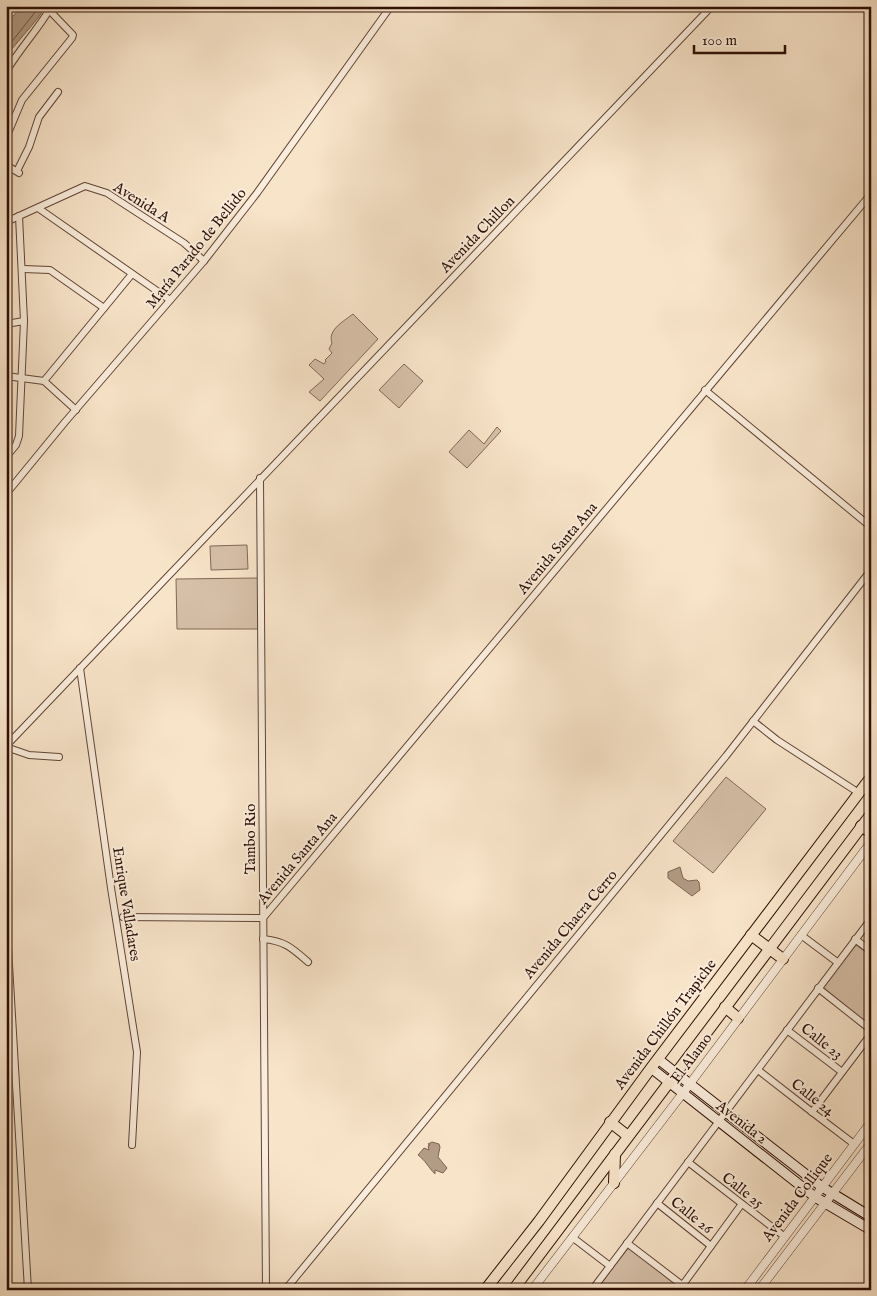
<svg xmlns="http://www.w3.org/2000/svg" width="877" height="1296" viewBox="0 0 877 1296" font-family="'IM FELL English',serif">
<rect width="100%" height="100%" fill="#f8e4c9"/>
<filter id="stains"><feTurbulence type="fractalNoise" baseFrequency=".004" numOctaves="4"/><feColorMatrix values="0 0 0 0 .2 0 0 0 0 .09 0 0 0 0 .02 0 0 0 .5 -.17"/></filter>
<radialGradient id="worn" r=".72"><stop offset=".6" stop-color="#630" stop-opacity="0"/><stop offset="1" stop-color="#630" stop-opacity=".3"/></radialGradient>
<g fill="#d6c0a8" stroke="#826856">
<path d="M353 314 378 339 320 401 309 392 324 379 309 365 315 359 324 364 326 361 325 360 332 353 329 349 332 343C327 330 344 321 353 314Z"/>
<path d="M404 364 423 381 399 408 379 390Z"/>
<path d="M497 427 501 431 467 468 449 452 469 430 484 444Z"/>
<path d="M247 545 248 569 211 570 210 546Z"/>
<path d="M258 578V629H177L176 579Z"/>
<path d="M726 777 766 809 713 873 673 841Z"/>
<path d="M856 945 871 956V1026L822 989Z"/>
<path d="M629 1247 678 1285 674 1290H596Z"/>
</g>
<g fill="#b39c86" stroke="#7e6452">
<path d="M22 6H46L38 18 6 56V24Z"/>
<path d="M680 867 683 878 688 881 697 880 699 882 700 890 692 896 668 878V872Z"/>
<path d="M432 1142 439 1144 440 1147 438 1157 447 1168 443 1173 435 1170V1174C428 1167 426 1161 418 1155L424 1148 429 1150 428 1146 430 1145 428 1144Z"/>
</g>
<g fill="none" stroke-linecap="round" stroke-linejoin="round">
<path stroke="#705646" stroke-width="1" d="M6 49 40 6"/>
<defs>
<g id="minor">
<path d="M6 72C19 49 38 30 51 7"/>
<path d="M6 138 22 100 72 38 73 35 49 10"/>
<path d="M6 165 19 173"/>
<path d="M17 171 29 147 39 117 58 92"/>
<path d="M38 208 170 300"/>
<path d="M6 222 85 186 107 193 184 243 204 261"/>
<path d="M23 269 50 270 104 308"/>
<path d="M6 324 24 321"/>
<path d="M6 376 44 381 76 410"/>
<path d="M44 381 132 274"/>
<path d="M705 390 871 527"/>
<path d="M6 457 16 445 19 436 24 321 19 216"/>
<path d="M260 478 266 1290"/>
<path d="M6 494 65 422 204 261 257 193 391 6"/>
<path d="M80 668 111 888 137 1052 132 1145"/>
<path d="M753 721 777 740 859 793"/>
<path d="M6 746 712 6"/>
<path d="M6 747 29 755 59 757"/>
<path d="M6 913 28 1290"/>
<path d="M123 917 263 918 871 194"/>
<path d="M801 935 837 962"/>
<path d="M263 939C285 941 292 948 308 962"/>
<path d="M855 939 871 951"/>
<path d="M818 988 871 1030"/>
<path d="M787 1030 842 1072"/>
<path d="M758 1070 812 1112 854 1144"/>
<path d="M812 1112 871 1034"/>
<path d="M688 1162 785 1237"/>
<path d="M657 1203 711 1246"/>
<path d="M572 1237 610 1266"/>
<path d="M627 1243 682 1285"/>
<path d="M285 1290 726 756 871 570"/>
<path d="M592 1290 871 919"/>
<path d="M679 1290 741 1205"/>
</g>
<g id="tertiary">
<path d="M532 1290 683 1093 871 842"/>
<path d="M745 1290 871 1122"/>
<path d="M759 1290 871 1143"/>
</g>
<g id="secondary">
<path d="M658 1059 822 1187 871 1217"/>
<path d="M651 1068 815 1197 871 1230"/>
</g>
<g id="primary">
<path d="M861 826 871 833"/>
<path d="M751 935 783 959"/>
<path d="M725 1007 738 1018"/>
<path d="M610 1122 628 1136"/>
<path d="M614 1183 615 1154"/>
<path d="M485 1290 539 1221 651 1068 871 777"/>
<path d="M513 1290 871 814"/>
</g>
</defs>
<use href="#minor" stroke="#604436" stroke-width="8"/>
<use href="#tertiary" stroke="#604436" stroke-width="9"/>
<use href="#secondary" stroke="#2e0f05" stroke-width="11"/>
<use href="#primary" stroke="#2e0f05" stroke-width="12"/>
<use href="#minor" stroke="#faeddc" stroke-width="6"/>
<use href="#tertiary" stroke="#faeddc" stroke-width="8"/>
<use href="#secondary" stroke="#faeddc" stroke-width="9"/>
<use href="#primary" stroke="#f8e4c9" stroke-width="10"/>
</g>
<g text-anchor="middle" stroke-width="4" stroke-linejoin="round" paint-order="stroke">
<g font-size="15" fill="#2e0f05" stroke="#faeddc">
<text transform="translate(142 202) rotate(32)" y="5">Avenida A</text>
<text transform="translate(477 234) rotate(-46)" y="5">Avenida Chillon</text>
<text transform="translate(196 248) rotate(-51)" y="5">María Parado de Bellido</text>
<text transform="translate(557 548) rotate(-50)" y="5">Avenida Santa Ana</text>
<text transform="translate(250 839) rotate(-90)" y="5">Tambo Rio</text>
<text transform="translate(297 858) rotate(-50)" y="5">Avenida Santa Ana</text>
<text transform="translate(127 904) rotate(81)" y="5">Enrique Valladares</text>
<text transform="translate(570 924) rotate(-50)" y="5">Avenida Chacra Cerro</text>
<text transform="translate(665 1024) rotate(-53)" y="5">Avenida Chillón Trapiche</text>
<text transform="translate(822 1041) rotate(38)" y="5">Calle 23</text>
<text transform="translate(691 1058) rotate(-53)" y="5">El Alamo</text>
<text transform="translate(813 1097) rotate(38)" y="5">Calle 24</text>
<text transform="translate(742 1122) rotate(38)" y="5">Avenida 2</text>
<text transform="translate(743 1190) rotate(38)" y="5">Calle 25</text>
<text transform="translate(797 1197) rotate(-53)" y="5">Avenida Collique</text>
<text transform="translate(692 1215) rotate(39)" y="5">Calle 26</text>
</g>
</g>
<rect width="877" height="1296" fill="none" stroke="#f8e4c9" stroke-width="25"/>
<rect x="8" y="8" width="862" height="1281" fill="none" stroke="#2e0f05" stroke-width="2.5"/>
<rect x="12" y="12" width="852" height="1271" fill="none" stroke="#2e0f05"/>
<path d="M694 45v8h91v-8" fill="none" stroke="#2e0f05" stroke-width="2.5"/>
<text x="702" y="45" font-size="15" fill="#2e0f05" stroke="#faeddc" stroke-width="4" paint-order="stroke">100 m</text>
<rect width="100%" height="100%" filter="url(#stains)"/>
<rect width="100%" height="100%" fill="url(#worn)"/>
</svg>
